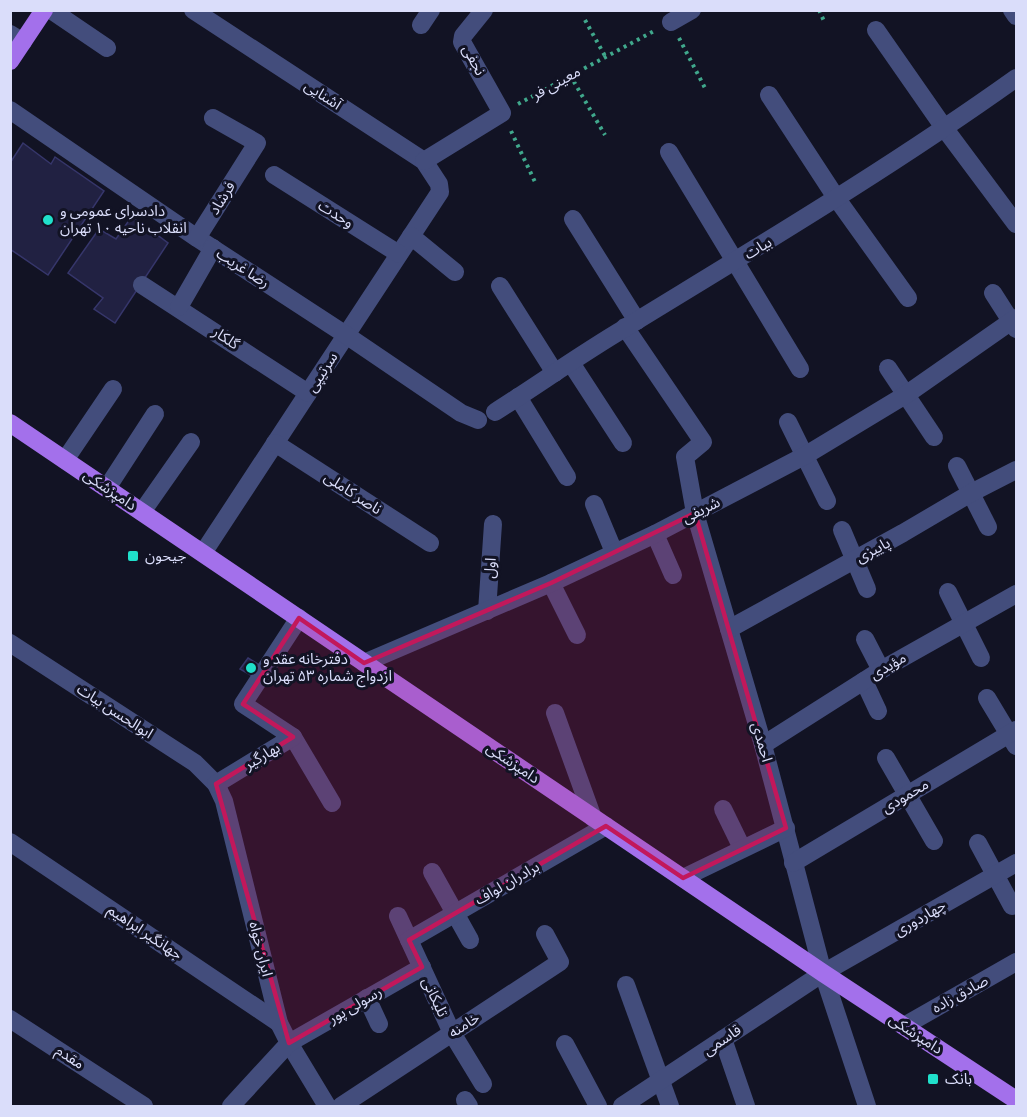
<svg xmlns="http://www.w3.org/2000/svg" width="1027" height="1117" viewBox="0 0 1027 1117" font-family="'Source Sans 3','Noto Sans Arabic',sans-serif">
<rect width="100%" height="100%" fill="#121324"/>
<g fill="#212142" stroke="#36366b" stroke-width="1.5">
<path d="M23 143 51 164 55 157 104 191 48 275 10 249V163Z"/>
<path d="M132 216 168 243 115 323 94 309 103 298 68 273 99 229 116 239Z"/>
<path d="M248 658 261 666 254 677 240 669Z"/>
</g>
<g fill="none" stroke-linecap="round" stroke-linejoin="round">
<g stroke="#40a88c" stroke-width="4" stroke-dasharray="3 4.5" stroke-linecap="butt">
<path d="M819 10 824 21"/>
<path d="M585 20 605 56"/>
<path d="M679 38 705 88"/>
<path d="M570 75 605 135"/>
<path d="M518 104 654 31"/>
<path d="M511 131 535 182"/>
</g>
<g stroke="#434d7c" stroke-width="18">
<path d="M51 10 107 48"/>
<path d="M193 10 424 161 439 184 440 192 203 553"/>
<path d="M1012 10 1016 16"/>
<path d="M671 22 692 10"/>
<path d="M421 25 431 10"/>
<path d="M876 30 945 129 1016 224"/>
<path d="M10 34 23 42"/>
<path d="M769 95 837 199 908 298"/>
<path d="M10 110 197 238 346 335 461 413 478 420"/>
<path d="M669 152 800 369"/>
<path d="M424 161 502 113 462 42 463 36 484 10"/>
<path d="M274 175 399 254"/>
<path d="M573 219 637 321"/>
<path d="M411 236 455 272"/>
<path d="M197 238 257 143 213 118"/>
<path d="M142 285 308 393"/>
<path d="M500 286 555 373"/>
<path d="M993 293 1016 329"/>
<path d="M179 307 213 248"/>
<path d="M625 327 703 442 685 457 695 513 763 745 823 973 867 1106"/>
<path d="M571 363 623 443"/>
<path d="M888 368 934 437"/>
<path d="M518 397 567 477"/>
<path d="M495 412C539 384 581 354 625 328 757 247 890 168 1016 78"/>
<path d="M788 422 827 501"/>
<path d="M275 443 430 543"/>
<path d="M65 460 113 389"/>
<path d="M957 466 988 527"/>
<path d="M107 488 155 414"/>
<path d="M594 504 614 552"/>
<path d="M142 512 191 442"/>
<path d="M842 530 867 589"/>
<path d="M655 534 673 575"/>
<path d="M551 583 577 635"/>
<path d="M948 592 981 658"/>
<path d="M487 611 493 524"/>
<path d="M729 629 903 533 971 493 1016 470"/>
<path d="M865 639 881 670"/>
<path d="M10 643 195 763 216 784 224 801 279 1023 289 1043 327 1106"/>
<path d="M364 663 551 583 655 534 806 455 907 394 1016 318"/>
<path d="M864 681 878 711"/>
<path d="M987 698 1016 746"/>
<path d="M555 713 593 818"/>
<path d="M293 737 332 803"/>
<path d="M763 745 881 670 1016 594"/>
<path d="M886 758 934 841"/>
<path d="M216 784 293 737 243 704 299 618"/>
<path d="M723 809 742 848"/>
<path d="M10 842 279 1023"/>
<path d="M978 843 1012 906"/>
<path d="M793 863 1016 730"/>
<path d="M432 872 470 940"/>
<path d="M683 878 786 828"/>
<path d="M398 916 452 1033 483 1084"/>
<path d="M409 940 606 826"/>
<path d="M626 985 670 1106"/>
<path d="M367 998 379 1024"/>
<path d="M10 1019 144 1106"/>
<path d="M904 1026 1016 962"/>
<path d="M723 1039 746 1106"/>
<path d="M565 1044 598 1106"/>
<path d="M465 1100 469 1106"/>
<path d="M231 1106 289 1043 422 967"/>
<path d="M341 1106 560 962 545 934"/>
<path d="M622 1106 823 973 1016 863"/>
</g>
<g stroke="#a370eb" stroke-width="18">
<path d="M10 61 44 10"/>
<path d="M10 423 823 973 1016 1100"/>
</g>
</g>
<path fill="#c2185b" fill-opacity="0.2" stroke="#c2185b" stroke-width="4.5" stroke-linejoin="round" d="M695 513 786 828 683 878 606 826 409 940 422 967 289 1043 216 784 293 737 243 704 299 618 364 663 551 583Z"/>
<g fill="#20e0cb" stroke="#121324" stroke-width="2">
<circle cx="48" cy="220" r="6"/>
<rect x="127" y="550" width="12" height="12" rx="3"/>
<circle cx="251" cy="668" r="6"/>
<rect x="927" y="1073" width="12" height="12" rx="3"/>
</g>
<g text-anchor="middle" stroke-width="6" stroke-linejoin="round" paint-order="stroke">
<g font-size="15" fill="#daddfa" stroke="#121324">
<text transform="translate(474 60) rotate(62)" y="5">نجفی</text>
<text transform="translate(556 83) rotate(-29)" y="5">معینی فر</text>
<text transform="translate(323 95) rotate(33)" y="5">آشنایی</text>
<text transform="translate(222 198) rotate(-58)" y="5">فرشاد</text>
<text transform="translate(336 214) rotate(32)" y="5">وحدت</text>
<text transform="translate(758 248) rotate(-31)" y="5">بیات</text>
<text transform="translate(243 268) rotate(33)" y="5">رضا غریب</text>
<text transform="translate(226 338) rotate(34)" y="5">گلکار</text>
<text transform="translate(322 372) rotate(-57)" y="5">سرتیپی</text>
<text transform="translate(110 490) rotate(34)" y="5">دامپزشکی</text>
<text transform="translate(353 493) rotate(33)" y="5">ناصر کاملی</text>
<text transform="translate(701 510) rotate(-27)" y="5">شریفی</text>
<text transform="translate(873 550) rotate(-28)" y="5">پاییزی</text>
<text transform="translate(490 568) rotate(-86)" y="5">اول</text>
<text transform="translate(888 666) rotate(-30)" y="5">مؤیدی</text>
<text transform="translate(115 711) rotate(33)" y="5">ابوالحسن بیات</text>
<text transform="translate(762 742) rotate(74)" y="5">احمدی</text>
<text transform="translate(262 756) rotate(-31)" y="5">بهارگیر</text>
<text transform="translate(513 763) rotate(34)" y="5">دامپزشکی</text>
<text transform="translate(905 796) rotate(-31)" y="5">محمودی</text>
<text transform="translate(507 883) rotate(-30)" y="5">برادران لواف</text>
<text transform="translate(920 918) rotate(-30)" y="5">چهاردوری</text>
<text transform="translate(145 932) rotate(34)" y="5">جهانگیر ابراهیم</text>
<text transform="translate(261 949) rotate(76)" y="5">ایران خواه</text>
<text transform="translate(960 994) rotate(-29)" y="5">صادق زاده</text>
<text transform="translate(435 997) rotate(65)" y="5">تلیکانی</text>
<text transform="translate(355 1005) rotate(-30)" y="5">رسولی پور</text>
<text transform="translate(464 1025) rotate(-33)" y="5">خامنه</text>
<text transform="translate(916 1034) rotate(33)" y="5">دامپزشکی</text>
<text transform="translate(722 1040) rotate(-34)" y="5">قاسمی</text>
<text transform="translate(70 1057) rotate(33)" y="5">مقدم</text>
</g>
<g font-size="15" fill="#daddfa" stroke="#121324" text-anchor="start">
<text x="60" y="216">دادسرای عمومی و<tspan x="60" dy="17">انقلاب ناحیه ۱۰ تهران</tspan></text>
<text x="145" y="561">جیحون</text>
<text x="263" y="664">دفترخانه عقد و<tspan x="263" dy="17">ازدواج شماره ۵۳ تهران</tspan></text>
<text x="945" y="1084">بانک</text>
</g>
</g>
<rect width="1027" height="1117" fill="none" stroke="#daddfa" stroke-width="24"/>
</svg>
